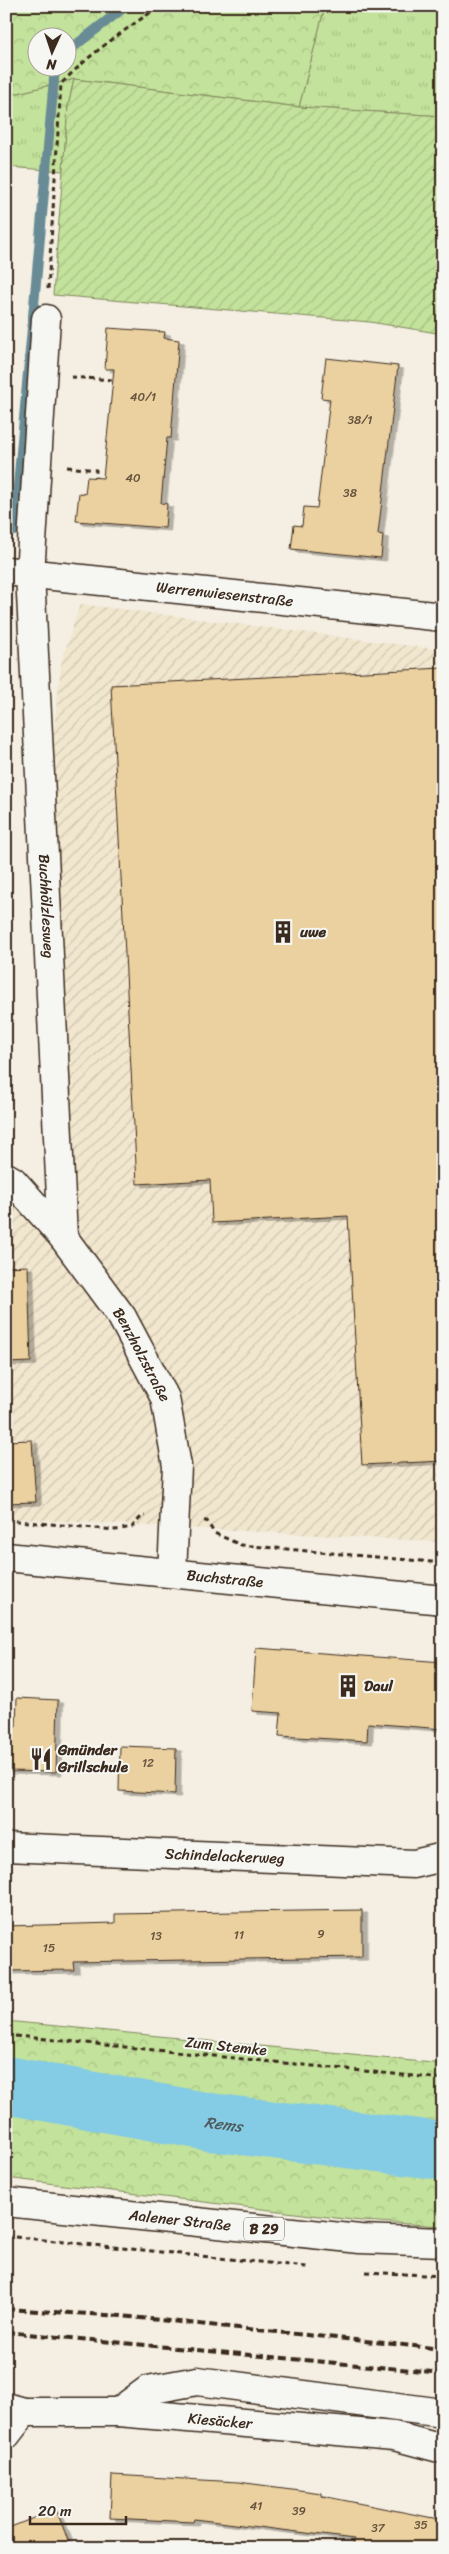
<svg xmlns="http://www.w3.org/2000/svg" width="449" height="2554" viewBox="0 0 449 2554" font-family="Sriracha,sans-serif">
<defs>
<pattern id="industrial-furrows" width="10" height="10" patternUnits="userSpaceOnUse" patternTransform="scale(1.25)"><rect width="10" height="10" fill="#f1e6ce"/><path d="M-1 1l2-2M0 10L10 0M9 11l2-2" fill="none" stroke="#d0c5b0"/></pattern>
<pattern id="grass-tufts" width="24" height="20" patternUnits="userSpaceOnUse" patternTransform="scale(1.25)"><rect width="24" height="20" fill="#c3e29b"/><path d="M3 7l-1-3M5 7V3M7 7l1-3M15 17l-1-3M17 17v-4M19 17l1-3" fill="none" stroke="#a8c285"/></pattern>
<pattern id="forest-crowns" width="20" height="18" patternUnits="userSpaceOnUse" patternTransform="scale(1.25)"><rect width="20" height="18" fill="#c3e29b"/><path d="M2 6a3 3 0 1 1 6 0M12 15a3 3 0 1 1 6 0" fill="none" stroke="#a8c285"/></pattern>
<pattern id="garden-furrows" width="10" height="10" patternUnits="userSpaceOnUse" patternTransform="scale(1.25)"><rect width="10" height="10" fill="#c3e29b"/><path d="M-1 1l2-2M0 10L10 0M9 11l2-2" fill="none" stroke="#a8c285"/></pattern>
<filter id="shadow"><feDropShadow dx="5.5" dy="3" stdDeviation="0" flood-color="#0004"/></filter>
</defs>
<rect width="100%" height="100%" fill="#f4efe2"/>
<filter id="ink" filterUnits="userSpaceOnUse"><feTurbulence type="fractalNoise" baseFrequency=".02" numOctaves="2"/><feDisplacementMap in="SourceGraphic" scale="10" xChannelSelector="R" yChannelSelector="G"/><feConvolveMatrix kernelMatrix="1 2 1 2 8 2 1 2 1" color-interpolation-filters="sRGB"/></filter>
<g filter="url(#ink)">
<path fill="url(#industrial-furrows)" d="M80 604 443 650V1542L6 1518V1177L63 1236 43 834 61 664Z"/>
<g fill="url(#grass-tufts)" stroke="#7f865c">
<path d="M325 6H443V116L299 107Z"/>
<path d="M74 79 68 107 63 171 6 167V96Z"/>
</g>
<g fill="url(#forest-crowns)" stroke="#7f865c" fill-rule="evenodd">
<path d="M6 6H325L299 107 74 79 6 96ZM38 38H68V68H38Z"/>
<path d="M6 2021 443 2064V2226L361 2221 6 2178Z"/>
</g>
<path fill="url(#garden-furrows)" stroke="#7f865c" d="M74 79 299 107 443 116V334L370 322 53 295 68 107Z"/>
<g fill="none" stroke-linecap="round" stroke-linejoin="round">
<g stroke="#678b95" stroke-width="10">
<path d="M68 51 126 6"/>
<path d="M14 531 55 68"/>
</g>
<path stroke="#84cbe5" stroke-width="58" id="s1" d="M6 2085 210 2122 443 2151"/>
</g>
<g fill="#ebd1a0" stroke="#3b2a1e" filter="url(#shadow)">
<path d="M108 328 165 332 164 338 179 340 171 438H167L161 503 167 504 165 528 76 521 79 493 85 494 87 477 103 478 114 369H105Z"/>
<path d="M326 358 398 366 378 534 383 535 381 558 291 549 294 525 302 526 304 507 317 508 330 399 321 398Z"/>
<path d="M443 668V1461L362 1465 348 1216 212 1223 210 1180 137 1184 111 685Z"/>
<path d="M28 1266 31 1362 6 1363V1267Z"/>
<path d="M32 1440 36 1502 6 1503V1441Z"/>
<path d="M256 1648 443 1662V1729L368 1723 367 1741 279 1736 281 1713 252 1711Z"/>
<path d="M17 1698 58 1700 56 1772 6 1771V1726L16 1727Z"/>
<path d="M120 1746 176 1748 175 1794 119 1791Z"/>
<path d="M362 1910V1957L73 1962 74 1970 6 1971V1926L115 1923V1914Z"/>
<path d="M112 2475 238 2482 322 2493V2496L443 2520 439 2548H373L353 2544 354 2539 194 2519 193 2522 110 2518Z"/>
<path d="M56 2509 71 2548H6V2529Z"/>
</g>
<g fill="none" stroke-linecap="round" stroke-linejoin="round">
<defs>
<g id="minor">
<path id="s2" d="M46 319 30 574 63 1237"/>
<path id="s3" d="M6 571 443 617"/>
<path id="s4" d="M6 1177 13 1181 63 1237 122 1317 165 1398 177 1466 172 1573"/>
<path id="s5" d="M6 1557 443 1600"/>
<path id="s6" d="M6 1847 414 1864 443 1857"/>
<path id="s7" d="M6 2407 24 2412H118L394 2436 443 2449"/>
<path d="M118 2412 148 2390 197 2381 443 2413"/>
<path d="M6 2435 24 2412"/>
</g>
<g id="major">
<path id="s8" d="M6 2202 360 2239 443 2242"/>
</g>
</defs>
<use href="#minor" stroke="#3b2a1e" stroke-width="31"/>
<use href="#major" stroke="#3b2a1e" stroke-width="31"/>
<g stroke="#3b2a1e" stroke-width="3" stroke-dasharray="5 4" stroke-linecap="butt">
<path d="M48 289 61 84C90 53 125 30 160 6"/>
<path d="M71 377 113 380"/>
<path d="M67 467 96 470V478"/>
<path d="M6 1520 116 1530 132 1527 142 1516H145"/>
<path d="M204 1521H207L214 1533 241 1545 443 1563"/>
<path d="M6 2035 443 2079"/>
<path d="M6 2236 307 2267"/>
<path d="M366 2272 443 2276"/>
</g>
<use href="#minor" stroke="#f6f6f2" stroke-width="28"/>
<use href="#major" stroke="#f6f6f2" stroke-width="28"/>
<g stroke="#3b2a1e" stroke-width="4" stroke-dasharray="8 4" stroke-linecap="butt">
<path d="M6 2309 121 2316 443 2349"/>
<path d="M6 2332 443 2373"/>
</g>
</g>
</g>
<defs>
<symbol id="building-bare" viewBox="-9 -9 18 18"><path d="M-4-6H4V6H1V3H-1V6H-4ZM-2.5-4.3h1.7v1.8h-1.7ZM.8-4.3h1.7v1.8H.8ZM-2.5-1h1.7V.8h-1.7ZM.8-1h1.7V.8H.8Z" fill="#3b2a1e" stroke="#f6f6f2" stroke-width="2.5" paint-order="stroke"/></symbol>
<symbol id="restaurant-bare" viewBox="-9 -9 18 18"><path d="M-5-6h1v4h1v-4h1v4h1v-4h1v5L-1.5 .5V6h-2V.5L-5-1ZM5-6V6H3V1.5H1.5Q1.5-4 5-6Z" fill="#3b2a1e" stroke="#f6f6f2" stroke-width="2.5" paint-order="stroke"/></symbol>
</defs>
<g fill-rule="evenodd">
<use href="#building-bare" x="267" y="916" width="32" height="32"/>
<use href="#building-bare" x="332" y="1670" width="32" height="32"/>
<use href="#restaurant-bare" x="25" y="1743" width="32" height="32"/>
</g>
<g text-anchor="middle" stroke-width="4" stroke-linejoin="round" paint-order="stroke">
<g font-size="12" fill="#67543e">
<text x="143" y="401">40/1</text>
<text x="360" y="424">38/1</text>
<text x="133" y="482">40</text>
<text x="350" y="497">38</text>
<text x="148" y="1767">12</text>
<text x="321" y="1938">9</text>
<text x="239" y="1939">11</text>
<text x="156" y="1940">13</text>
<text x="49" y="1952">15</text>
<text x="256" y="2510">41</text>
<text x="299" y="2515">39</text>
<text x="421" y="2529">35</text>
<text x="378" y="2532">37</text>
</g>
<rect fill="#f6f6f2" stroke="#73675e" stroke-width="1" x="244" y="2217.5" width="40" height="23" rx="4"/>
<g font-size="14" font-weight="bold" fill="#3b2a1e">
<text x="264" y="2234">B 29</text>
</g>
<g font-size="15" fill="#3b2a1e" stroke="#f6f6f2">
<text dy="5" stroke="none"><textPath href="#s3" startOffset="220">Werrenwiesenstraße</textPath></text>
<text dy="5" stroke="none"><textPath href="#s2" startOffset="588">Buchhölzlesweg</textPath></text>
<text dy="5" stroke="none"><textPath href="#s4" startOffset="225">Benzholzstraße</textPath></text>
<text dy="5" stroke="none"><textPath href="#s5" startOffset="220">Buchstraße</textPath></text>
<text dy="5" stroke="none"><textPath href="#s6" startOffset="219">Schindelackerweg</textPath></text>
<text transform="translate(226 2046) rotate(6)" y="5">Zum Stemke</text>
<text dy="5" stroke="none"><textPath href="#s8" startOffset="175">Aalener Straße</textPath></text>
<text dy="5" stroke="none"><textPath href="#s7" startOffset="215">Kiesäcker</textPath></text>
</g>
<g font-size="15" font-weight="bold" fill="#3b2a1e" stroke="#f6f6f2" text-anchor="start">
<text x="300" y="937">uwe</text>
<text x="364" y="1691">Daul</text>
<text x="58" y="1755">Gmünder<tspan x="58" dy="17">Grillschule</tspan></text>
</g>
<g font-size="16" font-style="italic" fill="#515a5a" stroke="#f6f6f2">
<text dy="6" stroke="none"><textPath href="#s1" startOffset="221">Rems</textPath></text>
</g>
</g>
<rect width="449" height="2554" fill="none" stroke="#f6f6f2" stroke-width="25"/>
<rect x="12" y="12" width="424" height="2529" fill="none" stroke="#3b2a1e" stroke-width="2" filter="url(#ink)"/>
<g transform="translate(52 52) rotate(183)"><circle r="24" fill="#f6f6f2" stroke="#aba49d"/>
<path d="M0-4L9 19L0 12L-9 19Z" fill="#3b2a1e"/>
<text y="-8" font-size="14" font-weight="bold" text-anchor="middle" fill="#3b2a1e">N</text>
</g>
<path d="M30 2516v8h96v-8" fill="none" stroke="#3b2a1e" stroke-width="2.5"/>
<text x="38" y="2516" font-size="15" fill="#3b2a1e" stroke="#f6f6f2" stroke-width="4" paint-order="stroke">20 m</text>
</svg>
